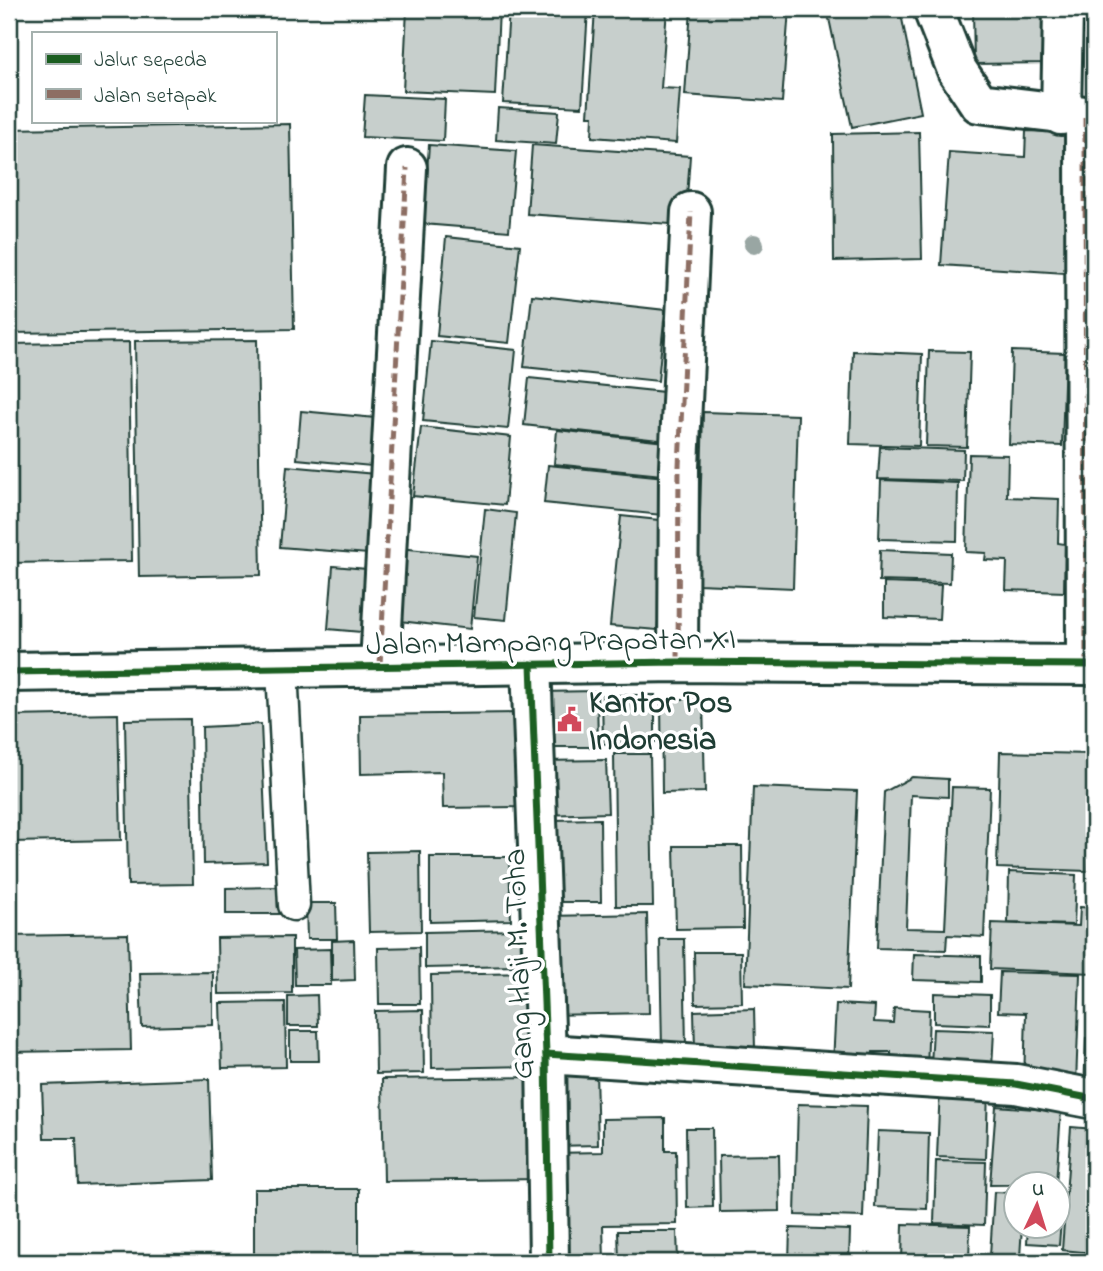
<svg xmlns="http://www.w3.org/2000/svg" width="1103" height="1271" viewBox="0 0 1103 1271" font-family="'Indie Flower',sans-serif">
<rect width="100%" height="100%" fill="#fff"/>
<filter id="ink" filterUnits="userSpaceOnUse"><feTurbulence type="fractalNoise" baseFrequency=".0143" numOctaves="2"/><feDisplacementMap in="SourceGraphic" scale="14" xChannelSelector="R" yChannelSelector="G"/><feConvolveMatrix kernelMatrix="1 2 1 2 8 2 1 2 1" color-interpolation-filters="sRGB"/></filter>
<g filter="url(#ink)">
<g fill="#c7cfcc" stroke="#1f3d34" stroke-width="2">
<path d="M407 9H499L495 95 403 91Z"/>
<path d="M509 9H588L582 107 503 103Z"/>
<path d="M595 9H667L661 88 680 89 676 143 592 137 593 116H588Z"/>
<path d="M691 9H789L782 102 685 95Z"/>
<path d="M827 9H900L921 113 852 127Z"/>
<path d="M973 9H1054L1055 63 974 64Z"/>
<path d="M1089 25 1094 26V86H1089Z"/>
<path d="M365 95 445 99 443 141 362 137Z"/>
<path d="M498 108 559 112 556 144 496 140Z"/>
<path d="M290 124 294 329 9 333V129Z"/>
<path d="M1026 131 1076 133 1065 273 941 265 949 152 1025 157Z"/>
<path d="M919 132 922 259 834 261 833 134Z"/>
<path d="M429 145 516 151 509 231 423 224Z"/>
<path d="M532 145 690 156 685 225 527 214Z"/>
<path d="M446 237 520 245 509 343 437 336Z"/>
<path d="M532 295 665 310 658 381 524 367Z"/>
<path d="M257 340 261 575 139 577 135 341Z"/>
<path d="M431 341 516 350 508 429 423 421Z"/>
<path d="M129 342 132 561 9 563V344Z"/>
<path d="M853 351 922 354 919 446 850 444Z"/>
<path d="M929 351 970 352 967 447 926 446Z"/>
<path d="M1012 351 1065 353 1062 446 1009 444Z"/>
<path d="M529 378 673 393 668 441 524 425Z"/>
<path d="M301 411 386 419 382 467 297 459Z"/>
<path d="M703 412 798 415 793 588 698 584Z"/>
<path d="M421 427 511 437 505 505 413 496Z"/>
<path d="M557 430 665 442 662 475 554 464Z"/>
<path d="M880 447 964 450 963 481 878 479Z"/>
<path d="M969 454 1008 455 1007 497 1059 499 1058 543 1065 544 1064 592 1006 590 1007 561 985 560 986 553 966 552Z"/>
<path d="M548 465 665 477 662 515 544 503Z"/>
<path d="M287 466 375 474 368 554 280 547Z"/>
<path d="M881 480 958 483 957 541 879 539Z"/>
<path d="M485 509 516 513 506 620 474 617Z"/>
<path d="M621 516 668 521 657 630 610 626Z"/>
<path d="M399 548 477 556 470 629 391 620Z"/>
<path d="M880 550 951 553 950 583 879 581Z"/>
<path d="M333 566 378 570 372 633 328 629Z"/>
<path d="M884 583 941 585 939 619 884 617Z"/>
<path d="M597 691 598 747H540V692Z"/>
<path d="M602 695H655V742L603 744Z"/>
<path d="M661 699H703L705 792 662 793Z"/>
<path d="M526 713 527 807 443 808 442 772 361 774 360 715Z"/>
<path d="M118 714 121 840 10 842 9 716Z"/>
<path d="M190 719 193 884 128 885 125 720Z"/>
<path d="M261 724 267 862 204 864 202 727Z"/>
<path d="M1000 752 1092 754 1088 871 997 868Z"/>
<path d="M614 754H650L653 906H616Z"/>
<path d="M606 760 608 813 542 815 541 761Z"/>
<path d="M912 777 948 779V797L911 795 906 928 945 929 952 787 990 788 984 937 947 935 946 950 877 948 884 792Z"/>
<path d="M753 787 857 791 848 989 745 984Z"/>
<path d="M600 819 601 902H553L552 820Z"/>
<path d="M674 846H742L743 928 676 929Z"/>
<path d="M420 851 421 931 369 932 367 852Z"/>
<path d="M430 857H509L511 920 430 922Z"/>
<path d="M1009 872 1076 875 1074 925 1008 923Z"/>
<path d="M279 887 280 914H226V888Z"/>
<path d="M306 903H336L337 939H307Z"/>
<path d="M1080 907 1094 908V973L990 969 992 923 1079 926Z"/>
<path d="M647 914 649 1013 549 1015 548 916Z"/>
<path d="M522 930V966L425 968V932Z"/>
<path d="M128 934 131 1050 9 1052V936Z"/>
<path d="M292 937V993L218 994 217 938Z"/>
<path d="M660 939H684L686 1048 662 1049Z"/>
<path d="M354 940 355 980 332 981V941Z"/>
<path d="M419 947 420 1004H379L378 948Z"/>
<path d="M330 949 331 985H295L294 950Z"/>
<path d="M694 952H741L742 1003 695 1004Z"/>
<path d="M914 954 981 956V982L913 980Z"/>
<path d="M213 972V1025L142 1027 140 973Z"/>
<path d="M1000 972 1080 974 1076 1084 1024 1082 1026 1013 998 1012Z"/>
<path d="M535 973 536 1066 432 1068 431 975Z"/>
<path d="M934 993 990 995V1025L934 1023Z"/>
<path d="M317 995 318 1026H288V996Z"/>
<path d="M285 1002 286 1067 222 1068 220 1003Z"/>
<path d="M836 1004 875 1006 874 1022 893 1023 894 1008 929 1010 927 1072 891 1070V1052H873L872 1065 833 1063Z"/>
<path d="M754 1009 755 1049 695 1050 694 1011Z"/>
<path d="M423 1010 424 1073 376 1074 375 1011Z"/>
<path d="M933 1029 994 1031 992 1068 931 1065Z"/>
<path d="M290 1031H318L319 1061H290Z"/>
<path d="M1086 1038H1094V1095L1084 1094Z"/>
<path d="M596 1072 598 1145 554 1146 553 1073Z"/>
<path d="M541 1077 543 1179 384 1181 382 1079Z"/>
<path d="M209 1079 212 1180 78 1185 76 1138H44L42 1085Z"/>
<path d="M940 1086 988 1088 986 1159 937 1157Z"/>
<path d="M798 1104 867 1106 863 1217 795 1215Z"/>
<path d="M996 1106 1061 1111 1056 1184 990 1185Z"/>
<path d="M665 1118V1151H676L677 1224 603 1225 604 1261 555 1262 553 1153 603 1152V1119Z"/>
<path d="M1071 1127 1094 1129V1253L1062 1250Z"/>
<path d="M686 1128H712L713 1207 687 1208Z"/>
<path d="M878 1131 929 1133 927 1209 875 1207Z"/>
<path d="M779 1155 780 1211 720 1212 719 1156Z"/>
<path d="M936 1161 986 1162 984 1225 934 1223Z"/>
<rect x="254" y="1189" width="105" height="73"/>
<path d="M994 1192 1016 1193V1226H1022L1020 1257 990 1255Z"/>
<path d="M1058 1194 1063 1195 1059 1245 1027 1243 1028 1226H1058Z"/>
<path d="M903 1224 970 1226 969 1262H902Z"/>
<path d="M790 1228 850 1230 849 1262H789Z"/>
<path d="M618 1231H677L678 1262H619Z"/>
</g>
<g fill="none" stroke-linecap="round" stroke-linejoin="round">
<defs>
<path id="service" d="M282 669 294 905"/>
<g id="minor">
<path d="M933 9 957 70 979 103 1094 117"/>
<path d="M1061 115 1063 9"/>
<path d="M1085 117 1086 665"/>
<path d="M678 662 679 466 691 212"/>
<path d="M531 664 546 1054 549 1262"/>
<path d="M380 665 407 168"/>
<path d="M9 672 678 662 1094 665"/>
<path d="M546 1054 1016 1084 1094 1099"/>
</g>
</defs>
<use href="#service" stroke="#1f3d34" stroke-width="35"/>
<use href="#minor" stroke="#1f3d34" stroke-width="44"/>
<use href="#service" stroke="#fff" stroke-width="30"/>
<use href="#minor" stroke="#fff" stroke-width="38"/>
<g stroke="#8d6e63" stroke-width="5" stroke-dasharray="10 5" stroke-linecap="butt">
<path d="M1085 117 1086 665"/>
<path d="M678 662 679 466 691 212"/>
<path d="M380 665 407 168"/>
</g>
<defs>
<g id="cycleway">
<path d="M531 664 546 1054 549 1262"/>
<path d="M9 672 678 662 1094 665"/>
<path d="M546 1054 1016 1084 1094 1099"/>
</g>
</defs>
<use href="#cycleway" stroke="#fff" stroke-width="11"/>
<use href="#cycleway" stroke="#1b5e20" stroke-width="7"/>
</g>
<circle fill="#99a6a3" cx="754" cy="244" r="10"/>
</g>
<defs>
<symbol id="civic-bare" viewBox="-9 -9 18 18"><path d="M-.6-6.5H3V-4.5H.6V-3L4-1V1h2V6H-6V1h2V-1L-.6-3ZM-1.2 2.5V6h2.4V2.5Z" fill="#d1495b" stroke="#fff" stroke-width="2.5" paint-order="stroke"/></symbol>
</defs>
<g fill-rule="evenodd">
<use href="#civic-bare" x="552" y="702" width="35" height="35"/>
</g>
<g text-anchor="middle" stroke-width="7" stroke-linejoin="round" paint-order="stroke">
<g font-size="32" fill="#1f3d34" stroke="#fff">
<text transform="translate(551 640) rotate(-1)" y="11">Jalan Mampang Prapatan XI</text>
<text transform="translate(517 964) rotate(-92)" y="11">Gang Haji M. Toha</text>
</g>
<g font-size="32" font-weight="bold" fill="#1f3d34" stroke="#fff" text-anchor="start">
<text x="589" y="712">Kantor Pos<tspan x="589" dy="37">Indonesia</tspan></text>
</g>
</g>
<rect width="1103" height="1271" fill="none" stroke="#fff" stroke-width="35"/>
<rect x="18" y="18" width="1068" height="1236" fill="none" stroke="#1f3d34" stroke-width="2.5" filter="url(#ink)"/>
<rect x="32" y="32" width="245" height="91" fill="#ffffff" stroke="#a5b1ae" stroke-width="2"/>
<rect x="46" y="54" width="35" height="10" fill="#1b5e20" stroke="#a5b1ae" stroke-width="2"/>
<text x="94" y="66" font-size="21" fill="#1f3d34">Jalur sepeda</text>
<rect x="46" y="89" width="35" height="10" fill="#8d6e63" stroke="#a5b1ae" stroke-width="2"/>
<text x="94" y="102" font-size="21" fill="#1f3d34">Jalan setapak</text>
<g transform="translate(1037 1205) rotate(4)"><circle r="33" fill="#ffffff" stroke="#a5b1ae" stroke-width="2"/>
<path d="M0-5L12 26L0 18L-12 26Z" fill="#d1495b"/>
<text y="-10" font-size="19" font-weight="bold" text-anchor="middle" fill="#1f3d34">U</text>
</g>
</svg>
